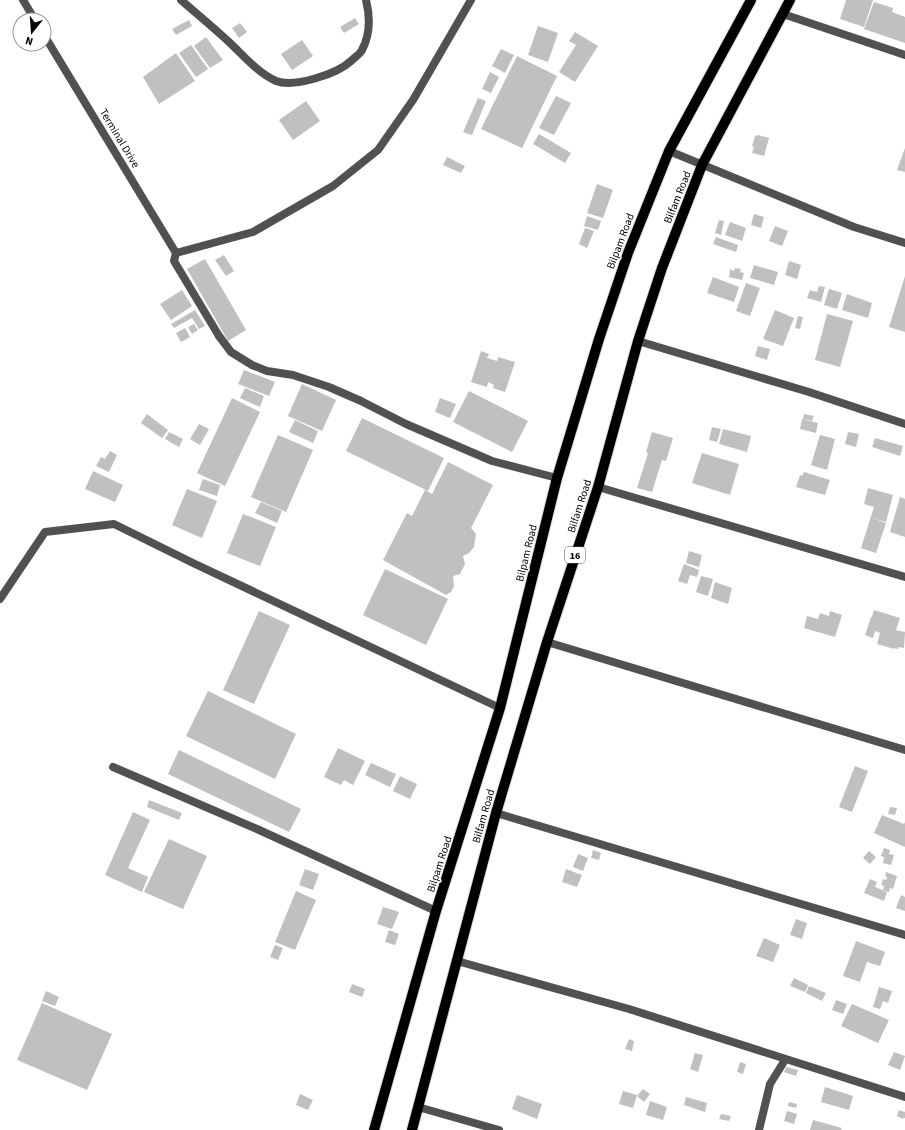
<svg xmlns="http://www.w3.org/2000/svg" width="905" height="1130" viewBox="0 0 905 1130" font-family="'Source Sans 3',sans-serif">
<rect width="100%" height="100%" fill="#fff"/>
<g fill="#c0c0c0">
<path d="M846 0H873L864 27 840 19Z"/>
<path d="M874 2 893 8 892 12 905 17V43L864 29Z"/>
<path d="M355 18 359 24 344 33 340 27Z"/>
<path d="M189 20 192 26 176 35 172 29Z"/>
<path d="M240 23 247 32 239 38 232 28Z"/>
<path d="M538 26 558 33 548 62 528 55Z"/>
<path d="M575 32 598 46 575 82 559 72 576 45 569 41Z"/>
<path d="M206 37 223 60 210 68 194 46Z"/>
<path d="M302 40 313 56 292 70 281 54Z"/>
<path d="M191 45 208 69 196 77 179 53Z"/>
<path d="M501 49 514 55 505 73 492 66Z"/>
<path d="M176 53 195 81 159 104 143 77Z"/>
<path d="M517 56 557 76 522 148 481 129Z"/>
<path d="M490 72 499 77 491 93 482 89Z"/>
<path d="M556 96 571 103 554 135 539 128Z"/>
<path d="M478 98 486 101 472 135 463 132Z"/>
<path d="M306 101 320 121 293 140 279 120Z"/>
<path d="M539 134 571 153 565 163 533 144Z"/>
<path d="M758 135 769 138 764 156 752 153 754 147 752 146 755 136Z"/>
<path d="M905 148V172L897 170Z"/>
<path d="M447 157 465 166 461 173 443 165Z"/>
<path d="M597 184 613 190 603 218 587 213Z"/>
<path d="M754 214 764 217 761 228 751 225Z"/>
<path d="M587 216 601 221 598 230 584 226Z"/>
<path d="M719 220 724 221 721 235 715 233Z"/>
<path d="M730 222 746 228 742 241 725 235Z"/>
<path d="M775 226 788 231 782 246 769 241Z"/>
<path d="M585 228 594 231 587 248 579 244Z"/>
<path d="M716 237 738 245 736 252 713 244Z"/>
<path d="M224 255 234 271 226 276 215 260Z"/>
<path d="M205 259 246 330 228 341 187 269Z"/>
<path d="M789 261 801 265 797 279 785 275Z"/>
<path d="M754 265 778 272 774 285 750 278Z"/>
<path d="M735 268 741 269 740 272 744 273 742 280 729 277 730 269 734 271Z"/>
<path d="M905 276V332L889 327Z"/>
<path d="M713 277 739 287 734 302 707 293Z"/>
<path d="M746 283 760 288 750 316 736 311Z"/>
<path d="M819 286 825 287 821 302 807 298 810 290 817 292Z"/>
<path d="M829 289 842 293 837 309 824 305Z"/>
<path d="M182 290 192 306 171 320 160 304Z"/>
<path d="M847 294 872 303 868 318 842 310Z"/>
<path d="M195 310 205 326 199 329 192 318 174 328 171 324Z"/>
<path d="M775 310 794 318 783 346 763 339Z"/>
<path d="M827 314 853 321 840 367 815 360Z"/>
<path d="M798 316 803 317 800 329 795 328Z"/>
<path d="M194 324 198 330 192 334 188 327Z"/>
<path d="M185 328 190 337 181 342 176 333Z"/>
<path d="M758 346 770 349 767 360 755 356Z"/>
<path d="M481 351 489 354 487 358 497 361 498 357 515 362 505 392 493 388 494 385 488 382 487 387 471 382Z"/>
<path d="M244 370 275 382 269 396 238 384Z"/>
<path d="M302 384 336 400 322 431 288 416Z"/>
<path d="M245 388 264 396 260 407 240 398Z"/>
<path d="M469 391 528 421 512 452 453 422Z"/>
<path d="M232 398 260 412 225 486 197 473Z"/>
<path d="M440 398 456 404 450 418 435 412Z"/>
<path d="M147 414 168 430 162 438 141 423Z"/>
<path d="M804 414 814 416 812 421 803 419Z"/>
<path d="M362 418 444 458 428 491 346 451Z"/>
<path d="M802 419 818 423 816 433 800 429Z"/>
<path d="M295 420 318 431 313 443 289 432Z"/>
<path d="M199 424 209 429 200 445 190 439Z"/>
<path d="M712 427 721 429 717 442 709 440Z"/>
<path d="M723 429 751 436 747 452 719 444Z"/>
<path d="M169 432 183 439 179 447 165 439Z"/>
<path d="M652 432 673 438 666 461 662 460 652 492 637 488 648 453 646 452Z"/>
<path d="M848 432 859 434 856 447 845 444Z"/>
<path d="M278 435 313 450 286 512 251 497Z"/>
<path d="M820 435 835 439 827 470 811 465Z"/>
<path d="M875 438 903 446 900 456 872 447Z"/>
<path d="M110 451 117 455 109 472 96 466 101 457 105 459Z"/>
<path d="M702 453 739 464 730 495 692 483Z"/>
<path d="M448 462 493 485 471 528 476 534 474 547 469 553 463 556 465 564 460 574 453 576 454 586 451 592 446 595 383 560 407 513 412 516 425 490 432 494Z"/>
<path d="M93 471 123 485 115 502 85 489Z"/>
<path d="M804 472 830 480 825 495 796 487 800 475 802 476Z"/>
<path d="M203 479 220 485 217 496 199 490Z"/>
<path d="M868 488 893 495 886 522 872 518 886 523 876 553 861 548 874 507 864 504Z"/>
<path d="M187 489 217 501 202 538 172 525Z"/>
<path d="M900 497 905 499V537L890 532Z"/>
<path d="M261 502 282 511 277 523 255 513Z"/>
<path d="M243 514 276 527 260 566 227 553Z"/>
<path d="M689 551 702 555 699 567 686 563Z"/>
<path d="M684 564 699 570 697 577 690 575 687 584 678 581Z"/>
<path d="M385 569 448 599 426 645 363 615Z"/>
<path d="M701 576 713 579 708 596 696 592Z"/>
<path d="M715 582 732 588 728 604 711 598Z"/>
<path d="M874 610 900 618 896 630 905 632 904 648 899 647 898 649 894 648V649L877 644 880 633 875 631 873 638 865 635 871 617H872Z"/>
<path d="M259 611 290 625 254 704 223 690Z"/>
<path d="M830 611 842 615 835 637 804 628 807 616 818 619 820 613 829 616Z"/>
<path d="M208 691 296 734 275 779 186 736Z"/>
<path d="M338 748 365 761 353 785 344 780 341 785 324 777Z"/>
<path d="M179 750 301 809 289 832 168 774Z"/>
<path d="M371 763 396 774 390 787 365 775Z"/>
<path d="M855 766 868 771 852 812 839 807Z"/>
<path d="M400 776 417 784 410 799 393 791Z"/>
<path d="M149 800 182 813 179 820 147 807Z"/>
<path d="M890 807 897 808 895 815 888 814Z"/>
<path d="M133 812 150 820 128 868 148 877 142 892 105 875Z"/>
<path d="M882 815 904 824 905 822V847L874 833Z"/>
<path d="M169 839 207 856 183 909 144 892Z"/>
<path d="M884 848 890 850 889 854 894 855 891 865 883 863 884 857 881 856Z"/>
<path d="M593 850 601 853 599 860 591 858Z"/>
<path d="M869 851 876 857 870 864 863 858Z"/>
<path d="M578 854 588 858 583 871 573 867Z"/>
<path d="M305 869 319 874 313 890 299 885Z"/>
<path d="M566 869 582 875 577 887 562 882Z"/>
<path d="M886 872 897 876 893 889 890 888 889 892 883 890 884 886 881 885 883 879 886 880 887 877 885 876Z"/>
<path d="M870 879 877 882 875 887 887 892 884 901 864 893Z"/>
<path d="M296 891 316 900 295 950 275 942Z"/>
<path d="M901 895 905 897V911L896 908Z"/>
<path d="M383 907 399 912 392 929 377 924Z"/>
<path d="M796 919 807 923 802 939 790 935Z"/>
<path d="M389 930 399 934 395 945 385 942Z"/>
<path d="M764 938 780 945 773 962 756 956Z"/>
<path d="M856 941 885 952 880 966 867 962 860 982 843 976Z"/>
<path d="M275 945 283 948 278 960 270 957Z"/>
<path d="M794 978 808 985 805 992 790 986Z"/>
<path d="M352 984 365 989 362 997 349 992Z"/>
<path d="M809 986 826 993 822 1001 806 993Z"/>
<path d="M879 987 892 991 888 1003 883 1001 880 1009 873 1007Z"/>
<path d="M46 991 59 997 55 1006 42 1001Z"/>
<path d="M836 1000 847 1004 843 1014 832 1010Z"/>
<path d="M42 1003 112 1034 87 1090 17 1060Z"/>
<path d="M852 1004 889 1020 878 1043 841 1026Z"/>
<path d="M629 1039 634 1041 632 1051 625 1049Z"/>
<path d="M894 1052 905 1056 900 1070 888 1065Z"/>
<path d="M695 1053 703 1055 698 1072 690 1069Z"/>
<path d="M740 1062 746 1064 743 1074 737 1072Z"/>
<path d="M786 1067 798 1070 796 1076 784 1072Z"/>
<path d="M825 1087 853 1096 849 1110 821 1102Z"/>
<path d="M643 1089 650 1094 644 1102 637 1096Z"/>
<path d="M623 1091 637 1095 633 1108 619 1104Z"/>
<path d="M300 1094 313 1100 308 1110 296 1105Z"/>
<path d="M517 1095 542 1104 537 1119 512 1109Z"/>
<path d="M686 1097 707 1103 705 1112 684 1105Z"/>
<path d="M650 1101 667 1107 663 1120 646 1115Z"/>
<path d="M789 1102 797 1104 796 1108 788 1106Z"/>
<path d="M899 1110 905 1112V1118H903V1119L897 1116Z"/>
<path d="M787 1111 797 1114 794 1124 784 1121Z"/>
<path d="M721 1114 731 1116 729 1121 719 1119Z"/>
<path d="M813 1120 842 1128 841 1130H810Z"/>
</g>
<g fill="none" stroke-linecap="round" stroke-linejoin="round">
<defs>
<g id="primary">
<path d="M374 1130 436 911 500 708 557 478 599 339 628 253 669 151 751 0"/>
<path d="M412 1130 496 813 547 642 598 487 638 341 662 268 702 165 790 0"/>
</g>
</defs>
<use href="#primary" stroke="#dbdbdb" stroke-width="12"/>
<path stroke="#515151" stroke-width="8" d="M219 336 174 261 176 253 253 232 333 186 378 150 413 100 471 0"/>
<g stroke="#515151" stroke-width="8">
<path d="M23 0 35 20"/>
<path d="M181 0C197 14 214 28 229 42 244 56 258 73 276 81 294 88 337 74 351 61 354 58 360 54 362 50 370 35 370 16 366 0"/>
<path d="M783 14 905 55"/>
<path d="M44 35 176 253"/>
<path d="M669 151 854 227 905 243"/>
<path d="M219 336 231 352 252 365 267 371 293 375 329 387 361 401 406 424 492 461 557 478"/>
<path d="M638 341 809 392 905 424"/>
<path d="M598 487 905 577"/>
<path d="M0 599 45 532 114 524 193 563 500 708"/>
<path d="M547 642 905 750"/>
<path d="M113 767 257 829 436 911"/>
<path d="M496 813 905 935"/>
<path d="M457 961 629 1009 905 1097"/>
<path d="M418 1107 499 1130"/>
<path d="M759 1130 770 1084 785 1060"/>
</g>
<use href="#primary" stroke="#000" stroke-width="10"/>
</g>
<g text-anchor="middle" stroke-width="3" stroke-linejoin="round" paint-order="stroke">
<rect fill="#fff" stroke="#4c4c4c" stroke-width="1" x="565" y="547" width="20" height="16" rx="3"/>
<g font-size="10" font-weight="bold" fill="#000">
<text x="575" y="559">16</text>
</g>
<g font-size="11" fill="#000" stroke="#fff">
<text transform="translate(120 138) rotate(59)" y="4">Terminal Drive</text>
<text transform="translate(677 197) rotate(-68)" y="4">Bilfam Road</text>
<text transform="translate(620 241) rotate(-69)" y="4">Bilpam Road</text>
<text transform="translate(579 506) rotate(-72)" y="4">Bilfam Road</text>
<text transform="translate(526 553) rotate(-76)" y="4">Bilpam Road</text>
<text transform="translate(483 816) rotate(-74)" y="4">Bilfam Road</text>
<text transform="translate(439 864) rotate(-72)" y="4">Bilpam Road</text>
</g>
</g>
<g transform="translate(32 32) rotate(197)"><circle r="19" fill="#ffffff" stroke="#999999"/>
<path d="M0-3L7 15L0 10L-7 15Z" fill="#000000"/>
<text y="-6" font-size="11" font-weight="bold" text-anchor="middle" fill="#000000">N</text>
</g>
</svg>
